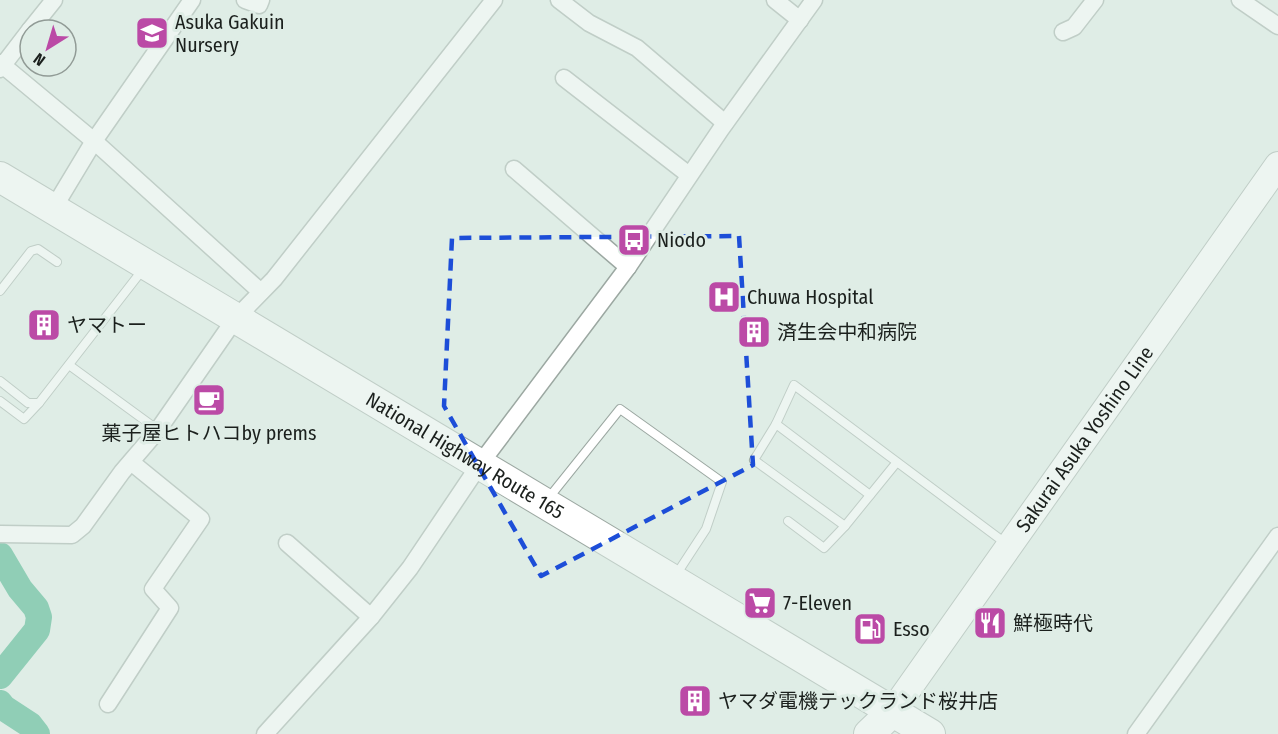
<svg xmlns="http://www.w3.org/2000/svg" width="1278" height="734" viewBox="0 0 1278 734" font-family="'Fira Sans Condensed','Noto Sans JP',sans-serif">
<rect width="100%" height="100%" fill="#dfede6"/>
<g fill="none" stroke-linecap="round" stroke-linejoin="round">
<g stroke="#31a97d" stroke-width="26">
<path d="M0 555 20 589 36 608 39 617 37 630 0 676"/>
<path d="M0 703 4 708 30 725 37 734"/>
</g>
<defs>
<g id="lane">
<path d="M0 291 31 251 38 249 57 262"/>
<path d="M69 365 158 430"/>
<path d="M0 381 28 403H39L144 268"/>
<path d="M0 401 24 419 39 403"/>
<path d="M776 424 870 495"/>
<path d="M897 462 845 526 754 460 776 424 794 385 1008 545"/>
<path d="M547 500 620 409 722 482 706 529 676 575"/>
<path d="M788 521 824 548 845 526"/>
</g>
<g id="street">
<path d="M245 0 259 5 261 0"/>
<path d="M559 0 589 23 637 48 725 123"/>
<path d="M775 0 800 20"/>
<path d="M1240 0 1278 26"/>
<path d="M30 30 54 0"/>
<path d="M1063 32 1074 27 1095 0"/>
<path d="M0 63 94 141 261 292"/>
<path d="M0 69 30 30"/>
<path d="M564 78 689 175"/>
<path d="M514 169 628 267"/>
<path d="M53 209 94 141 192 0"/>
<path d="M0 534 72 535 83 526 122 472 158 430 235 319 274 279 494 0"/>
<path d="M287 543 371 617"/>
<path d="M108 704 170 608 153 589 201 519 131 462"/>
<path d="M265 734 371 617 410 568 480 464 628 267 721 129 814 0"/>
<path d="M1136 734 1278 536"/>
</g>
<g id="primary">
<path id="s1" d="M892 712 1278 165"/>
</g>
<g id="highway">
<path id="s2" d="M0 177 930 734"/>
<path d="M869 734 892 712"/>
</g>
</defs>
<use href="#lane" stroke="#9ca8a2" stroke-width="10"/>
<use href="#street" stroke="#9ca8a2" stroke-width="19"/>
<use href="#primary" stroke="#9ca8a2" stroke-width="28"/>
<use href="#highway" stroke="#9ca8a2" stroke-width="32"/>
<use href="#lane" stroke="#fff" stroke-width="8"/>
<use href="#street" stroke="#fff" stroke-width="16"/>
<use href="#primary" stroke="#fff" stroke-width="26"/>
<use href="#highway" stroke="#fff" stroke-width="30"/>
</g>
<path d="M0 0H1278V734H0ZM739 236 753 465 541 576 444 406 452 238Z" fill="#dfede6" fill-opacity=".55" fill-rule="evenodd"/>
<path fill="none" stroke="#1d4ed8" stroke-width="4.5" stroke-dasharray="12 8" stroke-linejoin="round" d="M739 236 753 465 541 576 444 406 452 238Z"/>
<defs>
<symbol id="school-square" viewBox="-11 -11 22 22"><rect x="-9" y="-9" width="18" height="18" rx="4" fill="#bb4aa6" stroke="#dfede6"/><path d="M0-5L7-2L0 1L-7-2ZM-4 1L0 2.5L4 1V4Q0 6-4 4Z" fill="#fff"/></symbol>
<symbol id="bus-square" viewBox="-11 -11 22 22"><rect x="-9" y="-9" width="18" height="18" rx="4" fill="#bb4aa6" stroke="#dfede6"/><path d="M-5-6H5V4H4V6H2V4H-2V6H-4V4H-5ZM-3.5-4V0h7V-4ZM-3.5 1.2v1.5H-2V1.2ZM2 1.2v1.5H3.5V1.2Z" fill="#fff"/></symbol>
<symbol id="hospital-square" viewBox="-11 -11 22 22"><rect x="-9" y="-9" width="18" height="18" rx="4" fill="#bb4aa6" stroke="#dfede6"/><path d="M-5-5h3v3.5h4V-5h3V5h-3V1.5h-4V5h-3Z" fill="#fff"/></symbol>
<symbol id="building-square" viewBox="-11 -11 22 22"><rect x="-9" y="-9" width="18" height="18" rx="4" fill="#bb4aa6" stroke="#dfede6"/><path d="M-4-6H4V6H1V3H-1V6H-4ZM-2.5-4.3h1.7v1.8h-1.7ZM.8-4.3h1.7v1.8H.8ZM-2.5-1h1.7V.8h-1.7ZM.8-1h1.7V.8H.8Z" fill="#fff"/></symbol>
<symbol id="cafe-square" viewBox="-11 -11 22 22"><rect x="-9" y="-9" width="18" height="18" rx="4" fill="#bb4aa6" stroke="#dfede6"/><path d="M-5.5-4.5H6V0H3Q3 3.5 0 3.5H-2.5Q-5.5 3.5-5.5 0ZM3-3.2v2h1.7v-2ZM-6 4.5H4V6H-6Z" fill="#fff"/></symbol>
<symbol id="supermarket-square" viewBox="-11 -11 22 22"><rect x="-9" y="-9" width="18" height="18" rx="4" fill="#bb4aa6" stroke="#dfede6"/><path d="M-6-5.5h2.5l.6 2H6L4.5 2H-2.5L-4.4-4H-6ZM-1.5 3.2a1.3 1.3 0 1 0 .1 0ZM3 3.2a1.3 1.3 0 1 0 .1 0Z" fill="#fff"/></symbol>
<symbol id="restaurant-square" viewBox="-11 -11 22 22"><rect x="-9" y="-9" width="18" height="18" rx="4" fill="#bb4aa6" stroke="#dfede6"/><path d="M-5-6h1v4h1v-4h1v4h1v-4h1v5L-1.5 .5V6h-2V.5L-5-1ZM5-6V6H3V1.5H1.5Q1.5-4 5-6Z" fill="#fff"/></symbol>
<symbol id="fuel-square" viewBox="-11 -11 22 22"><rect x="-9" y="-9" width="18" height="18" rx="4" fill="#bb4aa6" stroke="#dfede6"/><path d="M-5.5-6h7V0h2V4h1.3V-2.5L3-4.5l.8-.8L6-3V5H2.5V1h-1V6h-7ZM-4.2-4.7v3.2H.2V-4.7Z" fill="#fff"/></symbol>
</defs>
<g fill-rule="evenodd">
<use href="#school-square" x="133" y="14" width="38" height="38"/>
<use href="#bus-square" x="615" y="221" width="38" height="38"/>
<use href="#hospital-square" x="705" y="278" width="38" height="38"/>
<use href="#building-square" x="25" y="306" width="38" height="38"/>
<use href="#building-square" x="735" y="313" width="38" height="38"/>
<use href="#cafe-square" x="190" y="381" width="38" height="38"/>
<use href="#supermarket-square" x="741" y="584" width="38" height="38"/>
<use href="#restaurant-square" x="971" y="604" width="38" height="38"/>
<use href="#fuel-square" x="851" y="610" width="38" height="38"/>
<use href="#building-square" x="676" y="682" width="38" height="38"/>
</g>
<g text-anchor="middle" stroke-width="6" stroke-linejoin="round" paint-order="stroke">
<g font-size="20" fill="#1b201d" stroke="#dfede6" text-anchor="start">
<text x="175" y="29">Asuka Gakuin<tspan x="175" dy="23">Nursery</tspan></text>
<text x="657" y="247">Niodo</text>
<text x="747" y="304">Chuwa Hospital</text>
<text x="67" y="332">ヤマトー</text>
<text x="777" y="339">済生会中和病院</text>
<text x="209" y="440" text-anchor="middle">菓子屋ヒトハコby prems</text>
<text x="783" y="610">7-Eleven</text>
<text x="1013" y="630">鮮極時代</text>
<text x="893" y="636">Esso</text>
<text x="718" y="708">ヤマダ電機テックランド桜井店</text>
</g>
<g font-size="20" fill="#1b201d" stroke="#dfede6">
<text dy="7" stroke="none"><textPath href="#s1" startOffset="334">Sakurai Asuka Yoshino Line</textPath></text>
<text dy="7" stroke="none"><textPath href="#s2" startOffset="542">National Highway Route 165</textPath></text>
</g>
</g>
<g transform="translate(48 48) rotate(217)"><circle r="28" fill="#dfede6" stroke="#919b96" stroke-width="1.5"/>
<path d="M0-4.5L10 22L0 15L-10 22Z" fill="#bb4aa6"/>
<text y="-9" font-size="16" font-weight="bold" text-anchor="middle" fill="#1b201d">N</text>
</g>
</svg>
